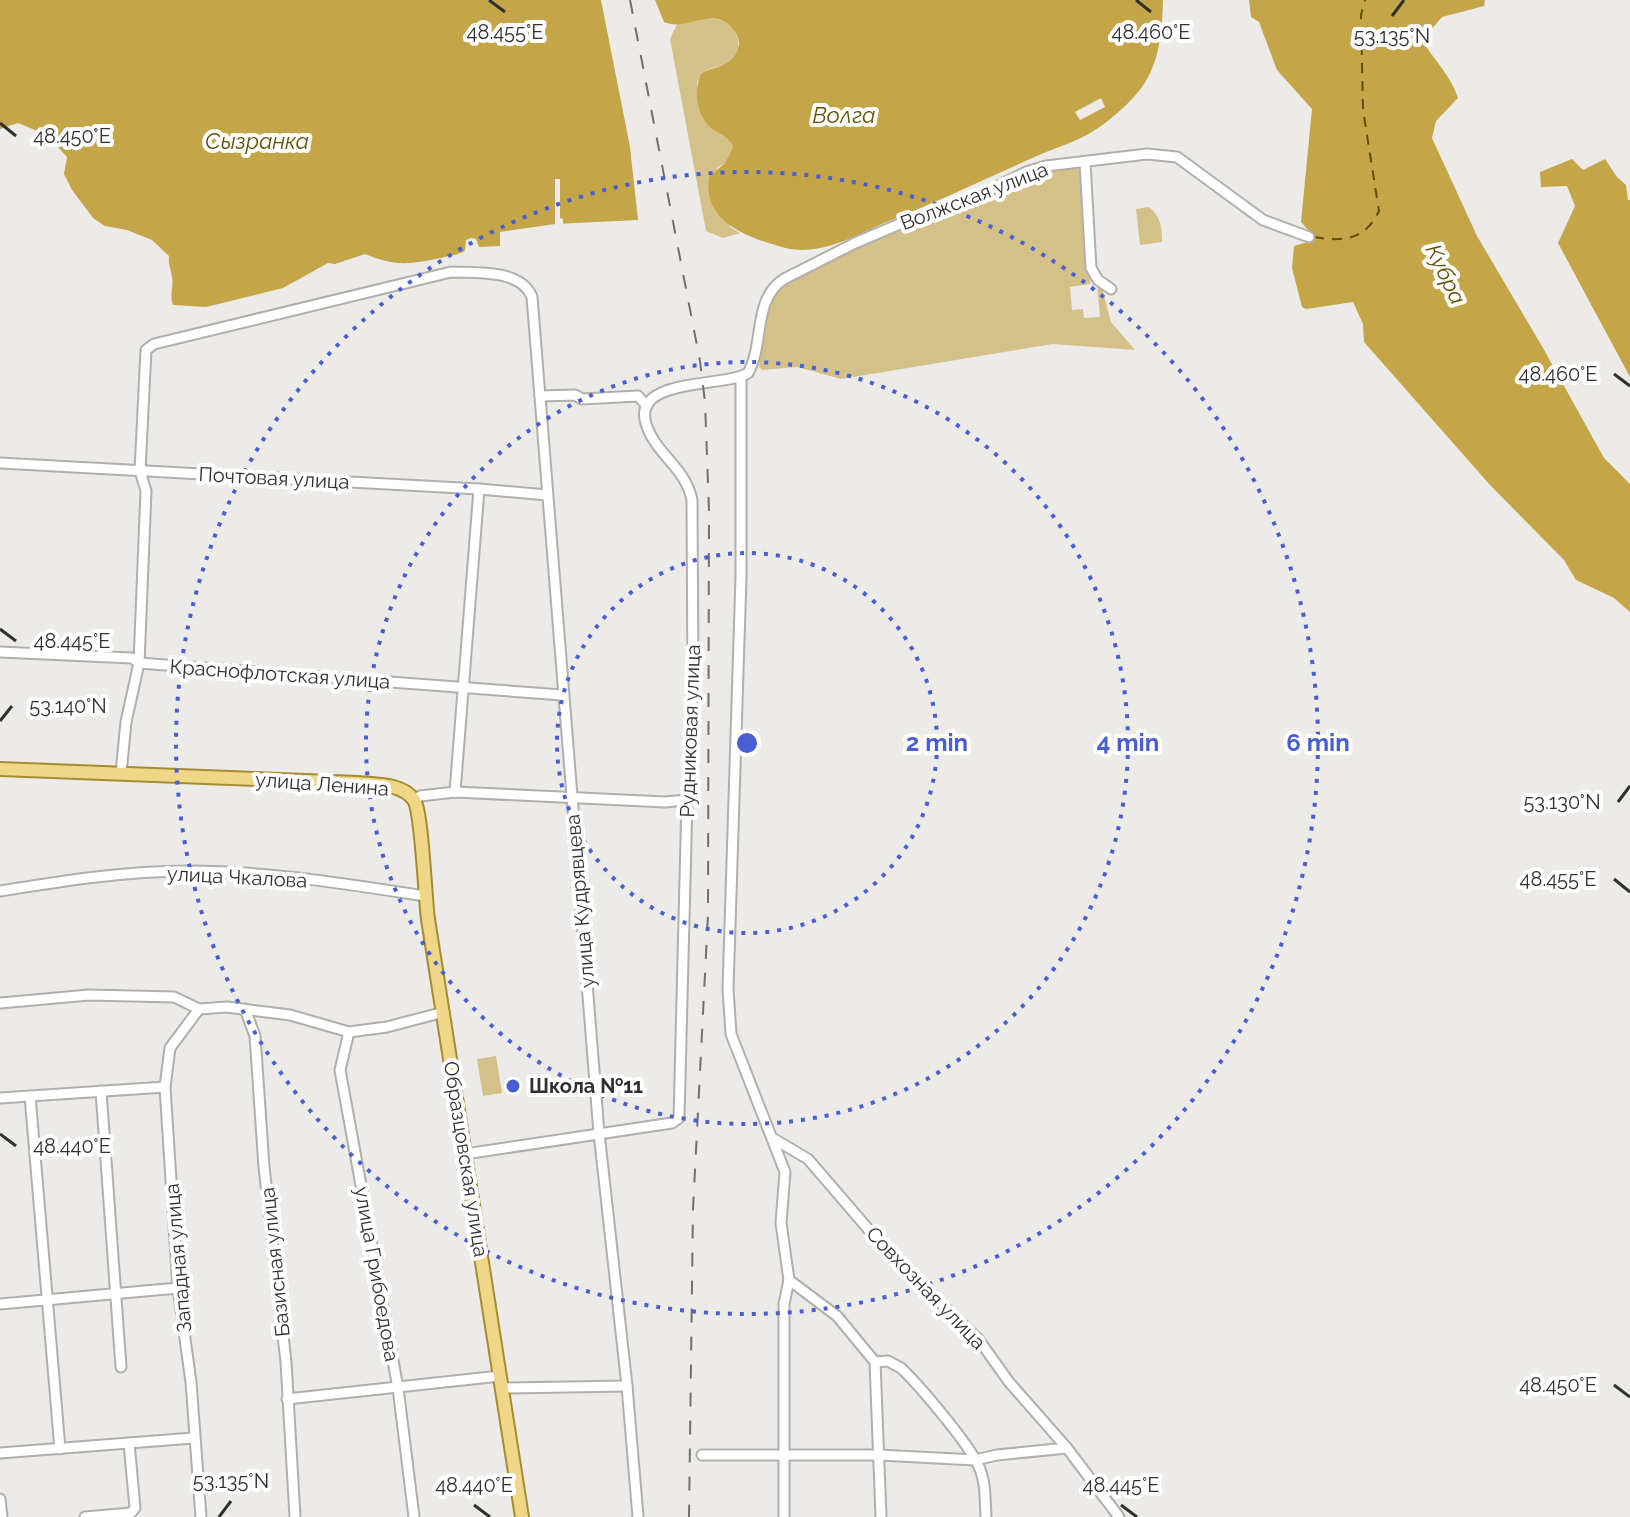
<svg xmlns="http://www.w3.org/2000/svg" width="1630" height="1517" viewBox="0 0 1630 1517" font-family="Raleway,sans-serif">
<rect width="100%" height="100%" fill="#edebe7"/>
<g fill="#d4c189">
<path d="M705 18C717 19 725 20 733 29 741 40 740 55 728 63 723 66 715 66 710 69 704 71 701 77 697 82 697 99 699 119 714 130 722 135 729 137 733 147L725 163 717 168 730 227 740 233 723 238 706 231 670 39 677 24Z"/>
<path d="M1077 167 1083 177 1090 284 1070 287 1072 310 1083 309 1084 318 1100 317 1097 284 1102 288 1111 322 1135 350 1053 344 841 379 797 367 762 370 759 367 768 305 774 294 786 283 892 231 967 208 1032 174Z"/>
<path d="M1148 207C1161 215 1162 229 1162 242L1140 245 1136 209Z"/>
<path d="M496 1056 502 1093 483 1096 477 1059Z"/>
</g>
<g fill="#c4a648">
<path d="M0 0H601L630 147 638 220 555 224 500 232V246L479 247 476 239 471 238 466 240 465 251C456 256 450 255 441 258 410 264 396 267 365 254L335 264 328 263 283 288 206 307 173 305C169 295 174 287 172 277 171 268 168 265 169 256L152 240 127 230 105 226 93 218 72 190 64 174 67 157 56 145 53 134 47 135 18 123 0 129Z"/>
<path d="M655 0H1163C1162 30 1160 62 1142 87 1132 101 1113 118 1098 128 1078 142 1054 148 1032 158 982 181 933 203 882 224 857 235 830 250 802 250 792 250 781 247 772 244 739 234 703 218 709 177L725 163 733 147C728 134 716 134 708 125 696 112 694 89 701 74 710 68 722 67 730 61 735 57 738 50 739 44 739 38 736 32 731 27 711 6 686 32 664 22Z"/>
<path d="M1249 0H1485L1484 6 1442 17 1422 40C1434 60 1451 76 1458 98L1436 121 1432 138 1477 236 1543 348 1604 458 1630 484V612L1614 598 1576 580 1564 560 1490 485 1364 342 1363 324 1353 302 1306 309 1302 307 1292 268 1294 246 1308 242 1309 231 1301 222 1312 109 1277 70 1259 22 1251 17Z"/>
<path d="M1572 159 1583 170 1605 159 1617 177 1626 185 1628 200H1630V377L1558 243 1575 206 1567 186 1541 187 1540 172Z"/>
</g>
<g fill="#edebe7">
<path d="M1101 98 1105 107 1080 120 1075 112Z"/>
<path d="M555 179H560V218L563 219V224H555Z"/>
</g>
<g fill="none" stroke-linecap="round" stroke-linejoin="round">
<path stroke="#624e00" stroke-width="2" stroke-dasharray="10 8" stroke-linecap="butt" d="M1314 237C1344 242 1365 240 1379 211L1363 110 1361 15 1365 0"/>
<defs>
<g id="minor">
<path d="M1085 162 1091 268 1098 280 1111 289"/>
<path d="M741 378V577L728 989 731 1034 785 1172 781 1223 789 1280 784 1304V1517"/>
<path d="M540 396 575 395 582 399 638 396 647 406"/>
<path d="M0 463 479 489 547 495"/>
<path d="M0 652 132 658 139 663 562 695"/>
<path d="M121 773 126 722 139 663 146 491 140 471 146 350 154 344 451 272C476 273 521 269 532 297L599 1133 627 1386 638 1517"/>
<path d="M455 792 479 489"/>
<path d="M414 800 420 796 455 792 665 802 687 800"/>
<path d="M0 891C62 881 126 871 188 871 268 871 347 884 425 896"/>
<path d="M0 1003 89 995 174 997 199 1009 227 1007 290 1015 349 1032 387 1027 444 1012"/>
<path d="M199 1009 170 1048 165 1087 178 1288 191 1382 201 1517"/>
<path d="M245 1009 255 1036 264 1167 286 1362 295 1517"/>
<path d="M349 1032 340 1070 398 1388 414 1517"/>
<path d="M101 1091 121 1367"/>
<path d="M30 1096 60 1449"/>
<path d="M0 1098 165 1087"/>
<path d="M774 1139 808 1159 887 1251 979 1340 1009 1382 1067 1448 1119 1517"/>
<path d="M465 1154 672 1123 679 1118 687 800 693 683 692 500C685 467 658 456 647 427 628 376 726 388 748 373 765 343 752 300 784 279L855 243 902 223 957 206 1026 172 1046 166 1147 154 1177 157 1263 220 1309 237"/>
<path d="M789 1280 837 1316 875 1362 881 1517"/>
<path d="M0 1304 178 1288"/>
<path d="M875 1362 888 1361 901 1368C919 1385 970 1445 979 1467 986 1482 985 1501 986 1517"/>
<path d="M502 1388 627 1386"/>
<path d="M287 1399 500 1376"/>
<path d="M0 1453 193 1438"/>
<path d="M702 1455H879L975 1460 997 1455 1067 1448"/>
<path d="M0 1499 2 1517"/>
<path d="M85 1517 131 1513 135 1508 129 1443"/>
</g>
<path id="major" d="M0 769 358 783C376 785 402 783 414 800 422 812 425 898 428 919 458 1119 491 1318 522 1517"/>
</defs>
<use href="#minor" stroke="#b1afab" stroke-width="13"/>
<use href="#major" stroke="#a58b34" stroke-width="16"/>
<use href="#minor" stroke="#fff" stroke-width="9"/>
<use href="#major" stroke="#efd787" stroke-width="12"/>
<path stroke="#71706d" stroke-width="2" stroke-dasharray="14 14" stroke-linecap="butt" d="M630 0 700 361 705 402 709 511 708 915 693 1209 689 1517"/>
</g>
<path fill="none" stroke="#30302e" stroke-width="3" d="M489 0 505 12M1136 0 1151 12M1392 16 1404 0M0 123 16 136M1614 374 1630 386M0 629 16 641M0 721 12 706M1618 802 1630 786M1614 879 1630 892M0 1134 16 1146M1614 1385 1630 1397M474 1505 490 1517M1121 1505 1137 1517M219 1517 231 1501"/>
<g fill="none" stroke="#495ed3" stroke-width="4" stroke-dasharray="4 8">
<circle cx="747" cy="743" r="190"/>
<circle cx="747" cy="743" r="381"/>
<circle cx="747" cy="743" r="571"/>
</g>
<circle fill="#495ed3" stroke="#fff" stroke-width="3" cx="513" cy="1086" r="8"/>
<g text-anchor="middle" stroke-width="8" stroke-linejoin="round" paint-order="stroke">
<g font-size="20" fill="#30302e" stroke="#fff">
<text transform="translate(974 196) rotate(-21)" y="7">Волжская улица</text>
<text transform="translate(274 478) rotate(3)" y="7">Почтовая улица</text>
<text transform="translate(280 674) rotate(4)" y="7">Краснофлотская улица</text>
<text transform="translate(690 731) rotate(-88)" y="7">Рудниковая улица</text>
<text transform="translate(322 784) rotate(4)" y="7">улица Ленина</text>
<text transform="translate(237 877) rotate(3)" y="7">улица Чкалова</text>
<text transform="translate(580 901) rotate(-95)" y="7">улица Кудрявцева</text>
<text transform="translate(466 1159) rotate(81)" y="7">Образцовская улица</text>
<text transform="translate(178 1258) rotate(-95)" y="7">Западная улица</text>
<text transform="translate(275 1262) rotate(-96)" y="7">Базисная улица</text>
<text transform="translate(377 1274) rotate(80)" y="7">улица Грибоедова</text>
<text transform="translate(926 1288) rotate(46)" y="7">Совхозная улица</text>
</g>
<g font-size="20" font-weight="bold" fill="#30302e" stroke="#fff" text-anchor="start">
<text x="529" y="1093">Школа №11</text>
</g>
<g font-size="22" font-style="italic" fill="#624e00" stroke="#fff">
<text x="844" y="123">Волга</text>
<text x="257" y="149">Сызранка</text>
<text transform="translate(1446 274) rotate(64)" y="8">Кубра</text>
</g>
</g>
<g font-size="20" text-anchor="middle" fill="#30302e" stroke="#fff" stroke-width="8" stroke-linejoin="round" paint-order="stroke">
<text x="505" y="39">48.455°E</text>
<text x="1151" y="39">48.460°E</text>
<text x="1392" y="43">53.135°N</text>
<text x="72" y="143">48.450°E</text>
<text x="1558" y="381">48.460°E</text>
<text x="72" y="648">48.445°E</text>
<text x="68" y="713">53.140°N</text>
<text x="1562" y="809">53.130°N</text>
<text x="1558" y="886">48.455°E</text>
<text x="72" y="1153">48.440°E</text>
<text x="1558" y="1392">48.450°E</text>
<text x="231" y="1488">53.135°N</text>
<text x="474" y="1492">48.440°E</text>
<text x="1121" y="1492">48.445°E</text>
</g>
<circle cx="747" cy="743" r="12" fill="#495ed3" stroke="#fff" stroke-width="4"/>
<g font-size="24" text-anchor="middle" font-weight="bold" fill="#495ed3" stroke="#fff" stroke-width="8" stroke-linejoin="round" paint-order="stroke">
<text x="937" y="751">2 min</text>
<text x="1128" y="751">4 min</text>
<text x="1318" y="751">6 min</text>
</g>
</svg>
